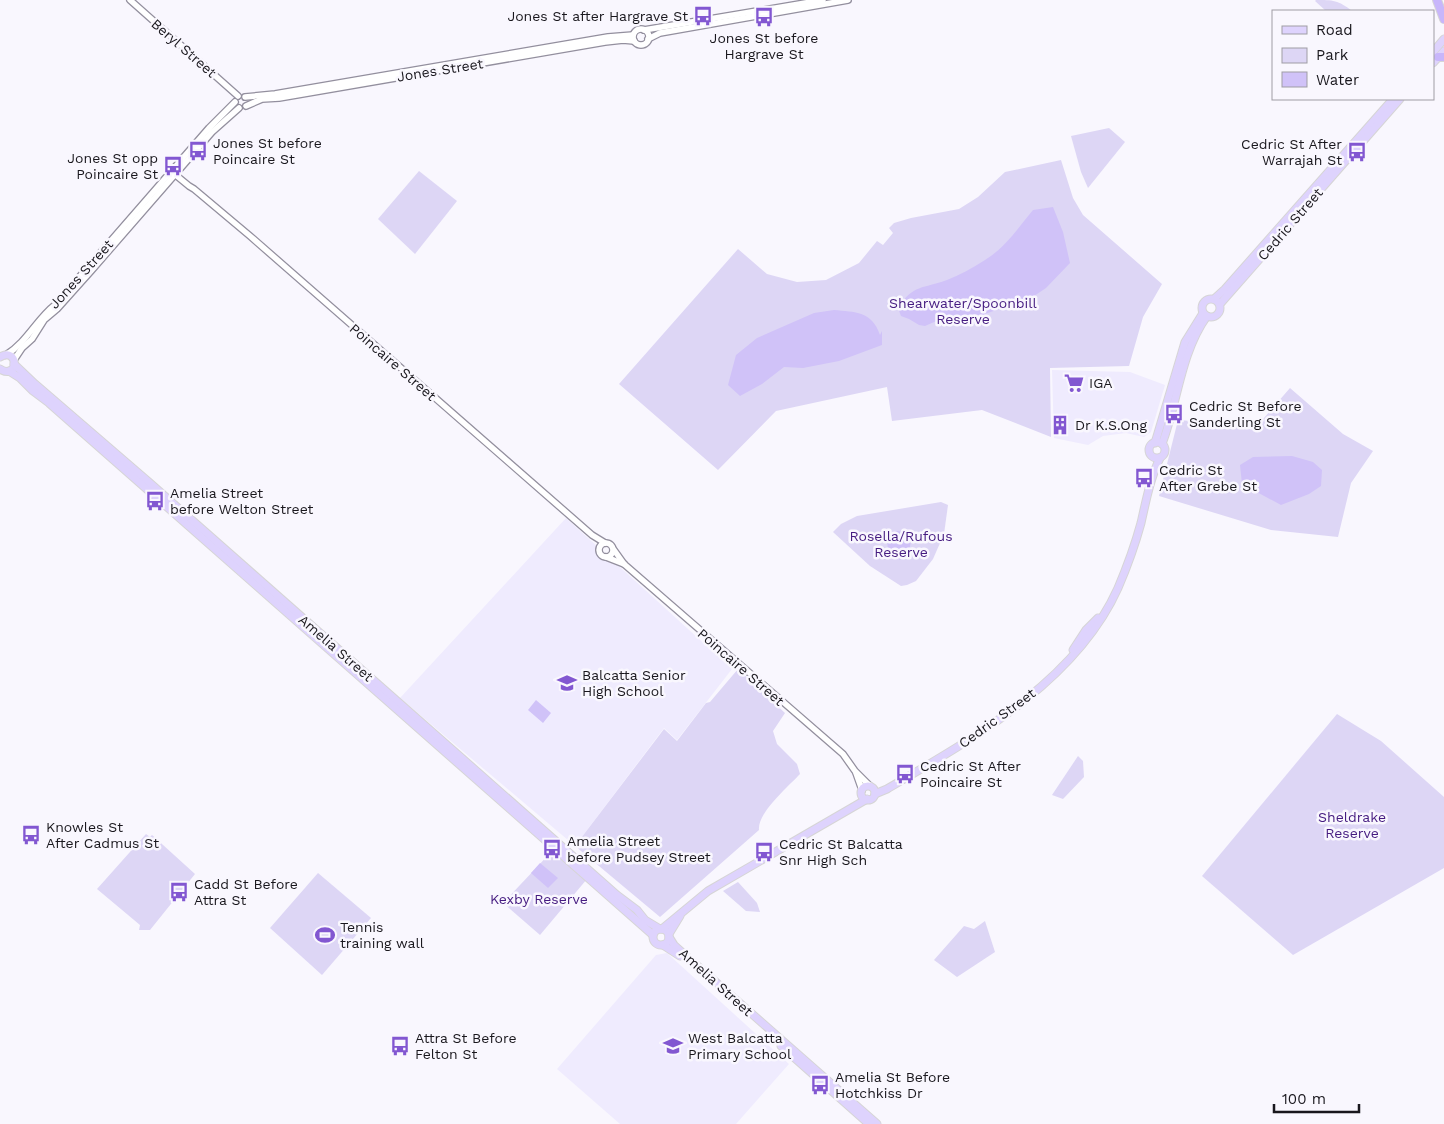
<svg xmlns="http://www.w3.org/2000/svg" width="1444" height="1124" viewBox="0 0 1444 1124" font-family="'Work Sans',sans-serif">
<rect width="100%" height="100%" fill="#f9f7fe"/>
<g fill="#efebfe">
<path d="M1052 370 1130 372 1165 385 1151 432 1144 437 1126 433 1103 436 1088 445 1054 438Z"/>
<path d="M566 518 732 669 677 740 664 728 575 846 400 698Z"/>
<path d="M667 953 789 1064 736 1124H620L557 1069 656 955Z"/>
</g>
<g fill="#ddd6f5">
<path d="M1316 0C1333 0 1338 0 1352 11H1326L1315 1Z"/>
<path d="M1109 128 1125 142 1088 188 1081 172 1071 136Z"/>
<path d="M1061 160 1073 198 1083 215 1162 284 1143 317 1129 366 1050 368 1051 437 982 410 892 421 887 387 776 411 718 470 619 384 738 249 767 274 797 282 826 280 859 263 877 241 883 245 893 233 889 228 894 223 911 218 959 209 978 197 1005 172Z"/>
<path d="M419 171 457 201 415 254 378 219Z"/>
<path d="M1290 388 1343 434 1373 451 1351 483 1338 537 1271 530 1159 496 1178 420 1257 426Z"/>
<path d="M941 502 948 505 944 534 933 559 916 581 907 585 901 586 870 566 833 532 841 524 857 516Z"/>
<path d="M738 669 785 713 773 731 777 744 797 764 800 774C789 786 757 813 759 830L660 917 575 846 664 729 677 741 706 703 710 702Z"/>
<path d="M1337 714 1381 741 1444 797V868L1293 955 1202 876Z"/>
<path d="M1078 756 1083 761 1084 777 1063 799 1052 795Z"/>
<path d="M146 834 150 837 152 835 195 874 150 930H139L140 925 97 889Z"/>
<path d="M553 850 587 879 540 935 503 903Z"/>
<path d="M318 873 371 918 322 975 270 928Z"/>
<path d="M738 882 757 903 760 912 746 911 723 891Z"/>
<path d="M985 921 995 952 957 977 934 960 964 926 974 929Z"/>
</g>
<g fill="#d0c2f8">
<path d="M1053 207 1063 232 1070 263 1046 288 1031 298 982 315 948 316 925 326 919 325 909 319 901 316 898 308C913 284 923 289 947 280 959 275 973 268 985 260 1005 248 1018 228 1033 210Z"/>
<path d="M834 310C855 312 872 311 880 335L882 331V345L839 361 803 368 784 367 762 384 740 396 728 385 736 355 757 338 814 313Z"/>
<path d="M1292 456 1313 462 1322 470 1321 486 1309 494 1281 505 1242 484 1240 465 1253 457Z"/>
<path d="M897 531 912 533 910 547 900 560 888 550 887 539Z"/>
<path d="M536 700 551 713 543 723 528 710Z"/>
<path d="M540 863 558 878 548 888 531 873Z"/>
</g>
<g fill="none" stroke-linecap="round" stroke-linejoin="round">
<defs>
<g id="minor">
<path d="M130 0 238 96"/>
<circle cx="641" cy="37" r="8"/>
<path d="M644 30 823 0"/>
<path d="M648 39 660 33 848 0"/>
<path d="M245 97 275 94 608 37 633 35"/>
<path d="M246 106 262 99 279 98 605 42 623 40 634 41"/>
<path d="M172 172 189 186 194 189 250 236 592 535 605 543"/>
<path d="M6 355C27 342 37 319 55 305L209 128 235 102"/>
<path d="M14 360 22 348 32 339 44 320 57 309 91 271 212 132 239 108"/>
<circle cx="606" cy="550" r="7"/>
<path d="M614 550 624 564 843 754 855 771 870 786"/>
<path d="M606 557 624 564"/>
<path d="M856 773 862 790"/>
</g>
<g id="major">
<path d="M1433 52 1444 39"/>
<path d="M1433 63 1444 51"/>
<circle cx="1211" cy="308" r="9"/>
<path d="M1214 299 1225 289 1393 99"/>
<path d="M1220 304 1400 99"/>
<path d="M0 357C19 346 19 381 0 369"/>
<path d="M14 364 35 384 151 484 617 895 637 910 645 920 660 929"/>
<path d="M9 371 20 378 33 391 49 403 653 935"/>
<circle cx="1157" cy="450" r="8"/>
<path d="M1155 443 1185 342 1203 313"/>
<path d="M1162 444C1178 402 1180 354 1207 316"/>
<path d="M1073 650 1086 630 1098 618"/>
<circle cx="868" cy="793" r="7"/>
<path d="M875 794 887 789C972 739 1076 682 1118 588 1127 567 1135 545 1141 523 1146 501 1150 479 1160 458"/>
<circle cx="661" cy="937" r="8"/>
<path d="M662 929 708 891 867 799"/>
<path d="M669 934 680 916"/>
<path d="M669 937 674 945 684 954 877 1124"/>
<path d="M663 945 680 956"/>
<path d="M781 1046 869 1124"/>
</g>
<g id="highway">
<path d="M1437 0 1444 19"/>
<path d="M1438 57H1444"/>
</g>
</defs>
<use href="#minor" stroke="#938f9e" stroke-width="8"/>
<use href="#major" stroke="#d6d5d6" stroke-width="9"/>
<use href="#highway" stroke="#d6d5d6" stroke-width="10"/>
<use href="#minor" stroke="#fff" stroke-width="5.5"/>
<use href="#major" stroke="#ded3fd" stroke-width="7"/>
<use href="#highway" stroke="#c8b6fb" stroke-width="8"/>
</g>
<defs>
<symbol id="bus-bare" viewBox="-9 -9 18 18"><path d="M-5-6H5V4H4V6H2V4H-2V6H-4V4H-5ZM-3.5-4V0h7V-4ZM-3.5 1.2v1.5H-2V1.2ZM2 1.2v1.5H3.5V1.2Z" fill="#8257d1" stroke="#f9f7fe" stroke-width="2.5" paint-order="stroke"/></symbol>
<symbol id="supermarket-bare" viewBox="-9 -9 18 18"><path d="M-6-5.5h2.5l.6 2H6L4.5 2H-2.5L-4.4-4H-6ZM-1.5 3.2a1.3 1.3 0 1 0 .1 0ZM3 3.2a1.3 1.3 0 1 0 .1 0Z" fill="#8257d1" stroke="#f9f7fe" stroke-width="2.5" paint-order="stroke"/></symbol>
<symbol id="building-bare" viewBox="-9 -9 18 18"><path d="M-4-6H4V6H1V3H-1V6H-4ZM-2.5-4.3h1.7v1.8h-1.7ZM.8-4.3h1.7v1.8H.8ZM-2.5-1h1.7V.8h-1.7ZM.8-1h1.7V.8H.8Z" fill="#8257d1" stroke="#f9f7fe" stroke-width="2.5" paint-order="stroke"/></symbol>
<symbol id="school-bare" viewBox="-9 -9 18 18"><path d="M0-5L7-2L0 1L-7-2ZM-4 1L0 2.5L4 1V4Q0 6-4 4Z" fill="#8257d1" stroke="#f9f7fe" stroke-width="2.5" paint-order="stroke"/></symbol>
<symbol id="stadium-bare" viewBox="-9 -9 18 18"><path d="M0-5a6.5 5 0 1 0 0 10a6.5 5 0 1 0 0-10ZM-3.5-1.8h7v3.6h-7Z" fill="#8257d1" stroke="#f9f7fe" stroke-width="2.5" paint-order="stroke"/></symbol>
</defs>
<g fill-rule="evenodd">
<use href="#bus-bare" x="689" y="2" width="28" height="28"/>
<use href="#bus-bare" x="750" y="3" width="28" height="28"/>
<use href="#bus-bare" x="184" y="137" width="28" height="28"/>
<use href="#bus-bare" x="1343" y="138" width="28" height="28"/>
<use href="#bus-bare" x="159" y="152" width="28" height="28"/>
<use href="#supermarket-bare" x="1060" y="369" width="28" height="28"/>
<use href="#bus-bare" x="1160" y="400" width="28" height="28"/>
<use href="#building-bare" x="1046" y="411" width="28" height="28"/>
<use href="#bus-bare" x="1130" y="464" width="28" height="28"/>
<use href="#bus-bare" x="141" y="487" width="28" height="28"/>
<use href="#school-bare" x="553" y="669" width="28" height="28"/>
<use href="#bus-bare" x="891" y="760" width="28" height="28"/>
<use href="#bus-bare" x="17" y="821" width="28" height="28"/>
<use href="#bus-bare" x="538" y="835" width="28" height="28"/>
<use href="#bus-bare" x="750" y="838" width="28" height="28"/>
<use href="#bus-bare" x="165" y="878" width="28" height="28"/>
<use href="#stadium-bare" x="311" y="921" width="28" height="28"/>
<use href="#bus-bare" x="386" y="1032" width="28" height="28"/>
<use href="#school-bare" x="659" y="1032" width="28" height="28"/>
<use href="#bus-bare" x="806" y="1071" width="28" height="28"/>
</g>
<g text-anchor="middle" stroke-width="5" stroke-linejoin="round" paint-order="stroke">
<g font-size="14" fill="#19171d" stroke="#f9f7fe" text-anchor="start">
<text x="688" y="21" text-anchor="end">Jones St after Hargrave St</text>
<text x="764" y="43" text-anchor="middle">Jones St before<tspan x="764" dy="16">Hargrave St</tspan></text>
<text x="213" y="148">Jones St before<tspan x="213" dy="16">Poincaire St</tspan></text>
<text x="1342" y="149" text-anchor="end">Cedric St After<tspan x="1342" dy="16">Warrajah St</tspan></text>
<text x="158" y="163" text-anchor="end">Jones St opp<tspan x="158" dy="16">Poincaire St</tspan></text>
<text x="1089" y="388">IGA</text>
<text x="1189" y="411">Cedric St Before<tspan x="1189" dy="16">Sanderling St</tspan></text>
<text x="1075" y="430">Dr K.S.Ong</text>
<text x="1159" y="475">Cedric St<tspan x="1159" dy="16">After Grebe St</tspan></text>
<text x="170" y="498">Amelia Street<tspan x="170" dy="16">before Welton Street</tspan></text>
<text x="582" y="680">Balcatta Senior<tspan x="582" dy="16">High School</tspan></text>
<text x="920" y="771">Cedric St After<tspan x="920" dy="16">Poincaire St</tspan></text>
<text x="46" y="832">Knowles St<tspan x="46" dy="16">After Cadmus St</tspan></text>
<text x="567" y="846">Amelia Street<tspan x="567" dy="16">before Pudsey Street</tspan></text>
<text x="779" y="849">Cedric St Balcatta<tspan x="779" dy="16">Snr High Sch</tspan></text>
<text x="194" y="889">Cadd St Before<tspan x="194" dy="16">Attra St</tspan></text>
<text x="340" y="932">Tennis<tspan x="340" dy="16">training wall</tspan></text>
<text x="415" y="1043">Attra St Before<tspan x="415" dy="16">Felton St</tspan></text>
<text x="688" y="1043">West Balcatta<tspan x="688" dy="16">Primary School</tspan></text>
<text x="835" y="1082">Amelia St Before<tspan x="835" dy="16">Hotchkiss Dr</tspan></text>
</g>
<g font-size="14" fill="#19171d" stroke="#f9f7fe">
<text transform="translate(184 48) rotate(41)" y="5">Beryl Street</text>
<text transform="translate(440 70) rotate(-9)" y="5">Jones Street</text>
<text transform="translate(1290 224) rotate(-49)" y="5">Cedric Street</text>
<text transform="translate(81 274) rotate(-48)" y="5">Jones Street</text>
<text transform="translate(393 362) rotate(41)" y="5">Poincaire Street</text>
<text transform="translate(336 648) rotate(41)" y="5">Amelia Street</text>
<text transform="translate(741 667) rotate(41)" y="5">Poincaire Street</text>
<text transform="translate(997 718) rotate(-36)" y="5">Cedric Street</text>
<text transform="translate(716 982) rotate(42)" y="5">Amelia Street</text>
</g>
<g font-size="14" fill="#451b80" stroke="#f9f7fe">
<text x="963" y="308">Shearwater/Spoonbill<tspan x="963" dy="16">Reserve</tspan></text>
<text x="901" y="541">Rosella/Rufous<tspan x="901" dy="16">Reserve</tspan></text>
<text x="1352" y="822">Sheldrake<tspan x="1352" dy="16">Reserve</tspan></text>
<text x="539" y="904">Kexby Reserve</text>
</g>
</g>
<rect x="1272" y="10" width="162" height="90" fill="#f9f7fe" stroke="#9f9da4"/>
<rect x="1282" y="26" width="25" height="8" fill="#ded3fd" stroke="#9f9da4"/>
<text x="1316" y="35" font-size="15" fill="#19171d">Road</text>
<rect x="1282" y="48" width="25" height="15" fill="#ddd6f5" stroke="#9f9da4"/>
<text x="1316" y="60" font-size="15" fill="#19171d">Park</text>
<rect x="1282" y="72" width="25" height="15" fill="#d0c2f8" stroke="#9f9da4"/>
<text x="1316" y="85" font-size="15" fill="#19171d">Water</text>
<path d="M1274 1104v8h85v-8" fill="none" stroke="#19171d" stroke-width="2.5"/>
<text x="1282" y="1104" font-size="15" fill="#19171d" stroke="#f9f7fe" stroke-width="4" paint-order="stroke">100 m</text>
</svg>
